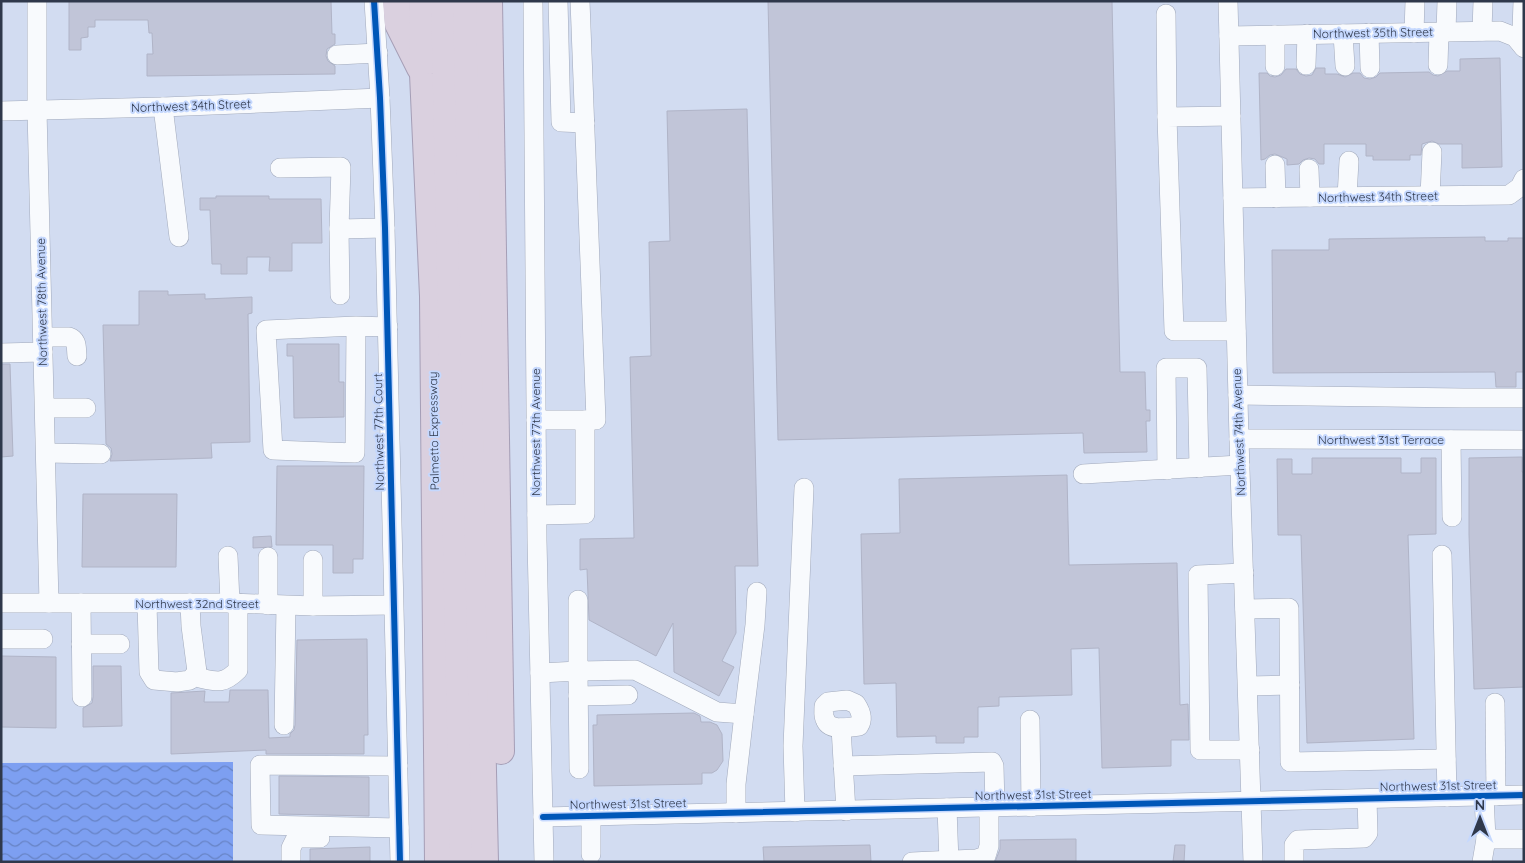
<svg xmlns="http://www.w3.org/2000/svg" width="1525" height="863" viewBox="0 0 1525 863" font-family="Quicksand,sans-serif">
<defs>
<pattern id="water-waves" width="16" height="10" patternUnits="userSpaceOnUse" patternTransform="scale(1.25)"><rect width="16" height="10" fill="#7d9ff1"/><path d="M0 5q4-4 8 0t8 0" fill="none" stroke="#6783c5"/></pattern>
</defs>
<rect width="100%" height="100%" fill="#d2dcf1"/>
<path fill="url(#water-waves)" d="M233 762V862H1V763Z"/>
<g fill="#c1c5d8" stroke="#b0b4c7">
<path d="M69 1H331L332 34H335V44L327 49 326 56 328 61 335 66V74L147 76V54H153L152 33H149L148 20H95V27H88V37L81 38V50H69Z"/>
<path d="M768 1H1112L1120 372H1145L1146 410H1150V421H1146L1147 452 1084 453 1083 433 778 440Z"/>
<path d="M1500 58 1502 167 1462 168V144H1439L1432 141 1422 144 1421 155H1410V160H1373V156H1366V144H1324V164H1319L1315 159 1309 158 1303 160 1299 164 1287 165V159L1275 154 1270 155 1265 159 1261 160 1259 73H1267L1270 76 1275 77 1281 75 1286 69H1296L1300 74 1306 76 1312 75 1316 68H1325V74H1337L1345 77 1353 73H1360L1364 78 1370 79 1376 77 1380 73 1429 72 1433 75 1438 76 1447 71H1460V59Z"/>
<path d="M747 109 758 566H735L736 633 722 661 734 667 719 696 674 672 673 623 656 656 589 620 587 569 580 570V539L634 538 630 357 651 356 649 242 670 241 667 111Z"/>
<path d="M216 196H269V199H321L322 243H292V271H269L270 257H247V274H221V264H212L210 210H200V198H216Z"/>
<path d="M1485 237V241H1508V238H1524V372H1516V387H1496L1495 372 1273 373 1272 250H1329V239Z"/>
<path d="M139 291H168V295L205 294V299L252 297V313L248 314 250 442 211 443 212 458 110 461 112 454 111 448 106 444 103 325H139Z"/>
<path d="M287 344H339V382H344V417L294 418 293 356H287Z"/>
<path d="M1 364H10L13 456 1 457Z"/>
<path d="M1522 457V472H1524V687L1474 689 1469 534V458Z"/>
<path d="M1312 458H1401V473H1421V458H1436V534L1408 535 1414 739 1307 743 1301 535H1278L1277 459H1292V474H1312Z"/>
<path d="M277 466H364L363 559H353V573H333V545H276Z"/>
<path d="M1067 475 1069 565 1177 563 1180 705 1188 704 1189 740H1171V766L1102 768 1099 648 1071 649 1072 695 999 697V706L978 707V737H964V743H936V736L897 737 896 683 864 684 861 534 900 533 899 479Z"/>
<path d="M83 494H177L176 567H82Z"/>
<path d="M271 536 272 547 253 548V537Z"/>
<path d="M367 639 368 735H364V754H266V750L171 754V693L205 691 204 702H229L230 690H268L269 738 290 737V734L294 730 295 725 297 640Z"/>
<path d="M1 656 56 657V728L1 727Z"/>
<path d="M93 666H121L122 726 83 727V708L92 703 93 697Z"/>
<path d="M694 713 700 716 701 722H710L717 725 722 734 723 761 717 770 712 773H702V784L594 786 593 725H597V715Z"/>
<path d="M279 776 369 777V816L279 814Z"/>
<path d="M1076 839V862H995L1000 849V840Z"/>
<path d="M870 845 871 862H764L763 847Z"/>
<path d="M1175 845H1185L1184 862H1173Z"/>
<path d="M370 847V862H310V849Z"/>
</g>
<g fill="none" stroke-linecap="round" stroke-linejoin="round">
<defs>
<g id="minor">
<path d="M37 1V110L49 603"/>
<path d="M374 1 380 98 385 228 400 862"/>
<path d="M533 1 537 540 544 862"/>
<path d="M558 1 561 122 585 123"/>
<path d="M1228 1 1239 439 1253 862"/>
<path d="M1166 14 1167 117"/>
<path d="M1482 31 1483 1"/>
<path d="M1446 32 1447 1"/>
<path d="M1369 33 1370 68"/>
<path d="M1414 33 1415 1"/>
<path d="M1343 34 1345 66"/>
<path d="M1275 35V66"/>
<path d="M1229 36 1500 31 1515 37 1524 48"/>
<path d="M1515 37 1522 31 1523 1"/>
<path d="M337 55 378 53"/>
<path d="M1306 65 1307 34"/>
<path d="M1438 65 1439 32"/>
<path d="M163 107 179 237"/>
<path d="M1 111 163 107 380 98"/>
<path d="M1231 116 1167 117 1174 331H1236"/>
<path d="M1275 165 1276 198"/>
<path d="M280 168 341 167 339 229 385 228"/>
<path d="M1309 169 1310 197"/>
<path d="M1430 196 1432 152"/>
<path d="M1347 197 1349 161"/>
<path d="M1233 198 1509 195 1520 187 1524 179"/>
<path d="M339 229 340 295"/>
<path d="M356 326 355 453 273 450 266 330 356 326 388 327"/>
<path d="M43 337H69C78 340 76 348 77 356"/>
<path d="M1 353 43 352"/>
<path d="M1238 395 1463 398H1524"/>
<path d="M45 408H86"/>
<path d="M536 420H596L580 1"/>
<path d="M1239 439 1524 440"/>
<path d="M1451 440 1452 517"/>
<path d="M46 453 101 454"/>
<path d="M1167 470 1166 368H1197L1199 468"/>
<path d="M1083 474 1240 465"/>
<path d="M537 515 585 514V420"/>
<path d="M1442 555 1447 797"/>
<path d="M228 556 230 603"/>
<path d="M268 557V605"/>
<path d="M313 560V606"/>
<path d="M1244 573 1198 575 1200 750H1250"/>
<path d="M578 600V671L635 670 717 712 744 714 755 625 757 592"/>
<path d="M1 603H230L313 606 393 605"/>
<path d="M81 603 82 697"/>
<path d="M190 603 191 626 197 672 200 678C218 682 224 684 238 670V603"/>
<path d="M147 604 149 672 154 680 177 682 190 680 197 672"/>
<path d="M1245 609 1289 608 1290 762 1446 759"/>
<path d="M1 639H43"/>
<path d="M81 644H120"/>
<path d="M540 673 578 671 579 769"/>
<path d="M1248 686 1290 685"/>
<path d="M578 696 628 695"/>
<path d="M847 700 856 704C860 710 864 718 859 726 850 727 829 732 825 719 823 716 824 710 824 706L828 702Z"/>
<path d="M1495 703 1496 796"/>
<path d="M1030 720 1031 807"/>
<path d="M284 725 286 606"/>
<path d="M841 728 846 811"/>
<path d="M398 766 260 765 261 825 399 828"/>
<path d="M843 766 992 762 994 766 995 807"/>
<path d="M1484 796 1486 839"/>
<path d="M947 808 949 862"/>
<path d="M795 812 793 746 804 488"/>
<path d="M736 813V784L744 714"/>
<path d="M591 816V854"/>
<path d="M543 817 1524 795"/>
<path d="M291 862V848L296 838H320"/>
<path d="M912 862 976 859 986 856 989 846V807"/>
<path d="M1294 862V845L1298 840 1364 838 1368 833 1367 799"/>
<path d="M1482 862 1486 839H1524"/>
</g>
<g id="highway">
<path d="M396 1 398 24 420 68"/>
<path d="M422 1 423 74 433 296 438 862"/>
<path d="M444 1 463 862"/>
<path d="M466 1 485 862"/>
<path d="M489 1 501 751"/>
</g>
</defs>
<use href="#minor" stroke="#a1a9bb" stroke-width="20"/>
<use href="#highway" stroke="#a59eb6" stroke-width="28"/>
<use href="#minor" stroke="#f8fafd" stroke-width="19"/>
<use href="#highway" stroke="#dad0df" stroke-width="26"/>
<defs>
<g id="cycleway">
<path d="M374 1 380 98 385 228 400 862"/>
<path d="M543 817 1524 795"/>
</g>
</defs>
<use href="#cycleway" stroke="#c5d8fe" stroke-width="9"/>
<use href="#cycleway" stroke="#0057b8" stroke-width="6"/>
</g>
<g text-anchor="middle" stroke-width="4" stroke-linejoin="round" paint-order="stroke">
<g font-size="12" fill="#2f384b" stroke="#c5d8fe">
<text transform="translate(1373 33) rotate(-1)" y="4">Northwest 35th Street</text>
<text transform="translate(191 106) rotate(-2)" y="4">Northwest 34th Street</text>
<text transform="translate(1378 197) rotate(-1)" y="4">Northwest 34th Street</text>
<text transform="translate(42 302) rotate(-91)" y="4">Northwest 78th Avenue</text>
<text transform="translate(434 431) rotate(-91)" y="4">Palmetto Expressway</text>
<text transform="translate(379 432) rotate(-91)" y="4">Northwest 77th Court</text>
<text transform="translate(536 432) rotate(-90)" y="4">Northwest 77th Avenue</text>
<text transform="translate(1239 432) rotate(-92)" y="4">Northwest 74th Avenue</text>
<text x="1381" y="444">Northwest 31st Terrace</text>
<text x="197" y="608">Northwest 32nd Street</text>
<text transform="translate(1438 786) rotate(-1)" y="4">Northwest 31st Street</text>
<text transform="translate(1033 795) rotate(-1)" y="4">Northwest 31st Street</text>
<text transform="translate(628 804) rotate(-1)" y="4">Northwest 31st Street</text>
</g>
</g>
<rect width="1525" height="863" fill="none" stroke="#2f384b" stroke-width="5"/>
<g transform="translate(1480 818)" stroke="#c5d8fe" stroke-width="4" paint-order="stroke">
<path d="M0-4L9 19L0 12L-9 19Z" fill="#2f384b"/>
<text y="-8" font-size="14" font-weight="bold" text-anchor="middle" fill="#2f384b">N</text>
</g>
</svg>
